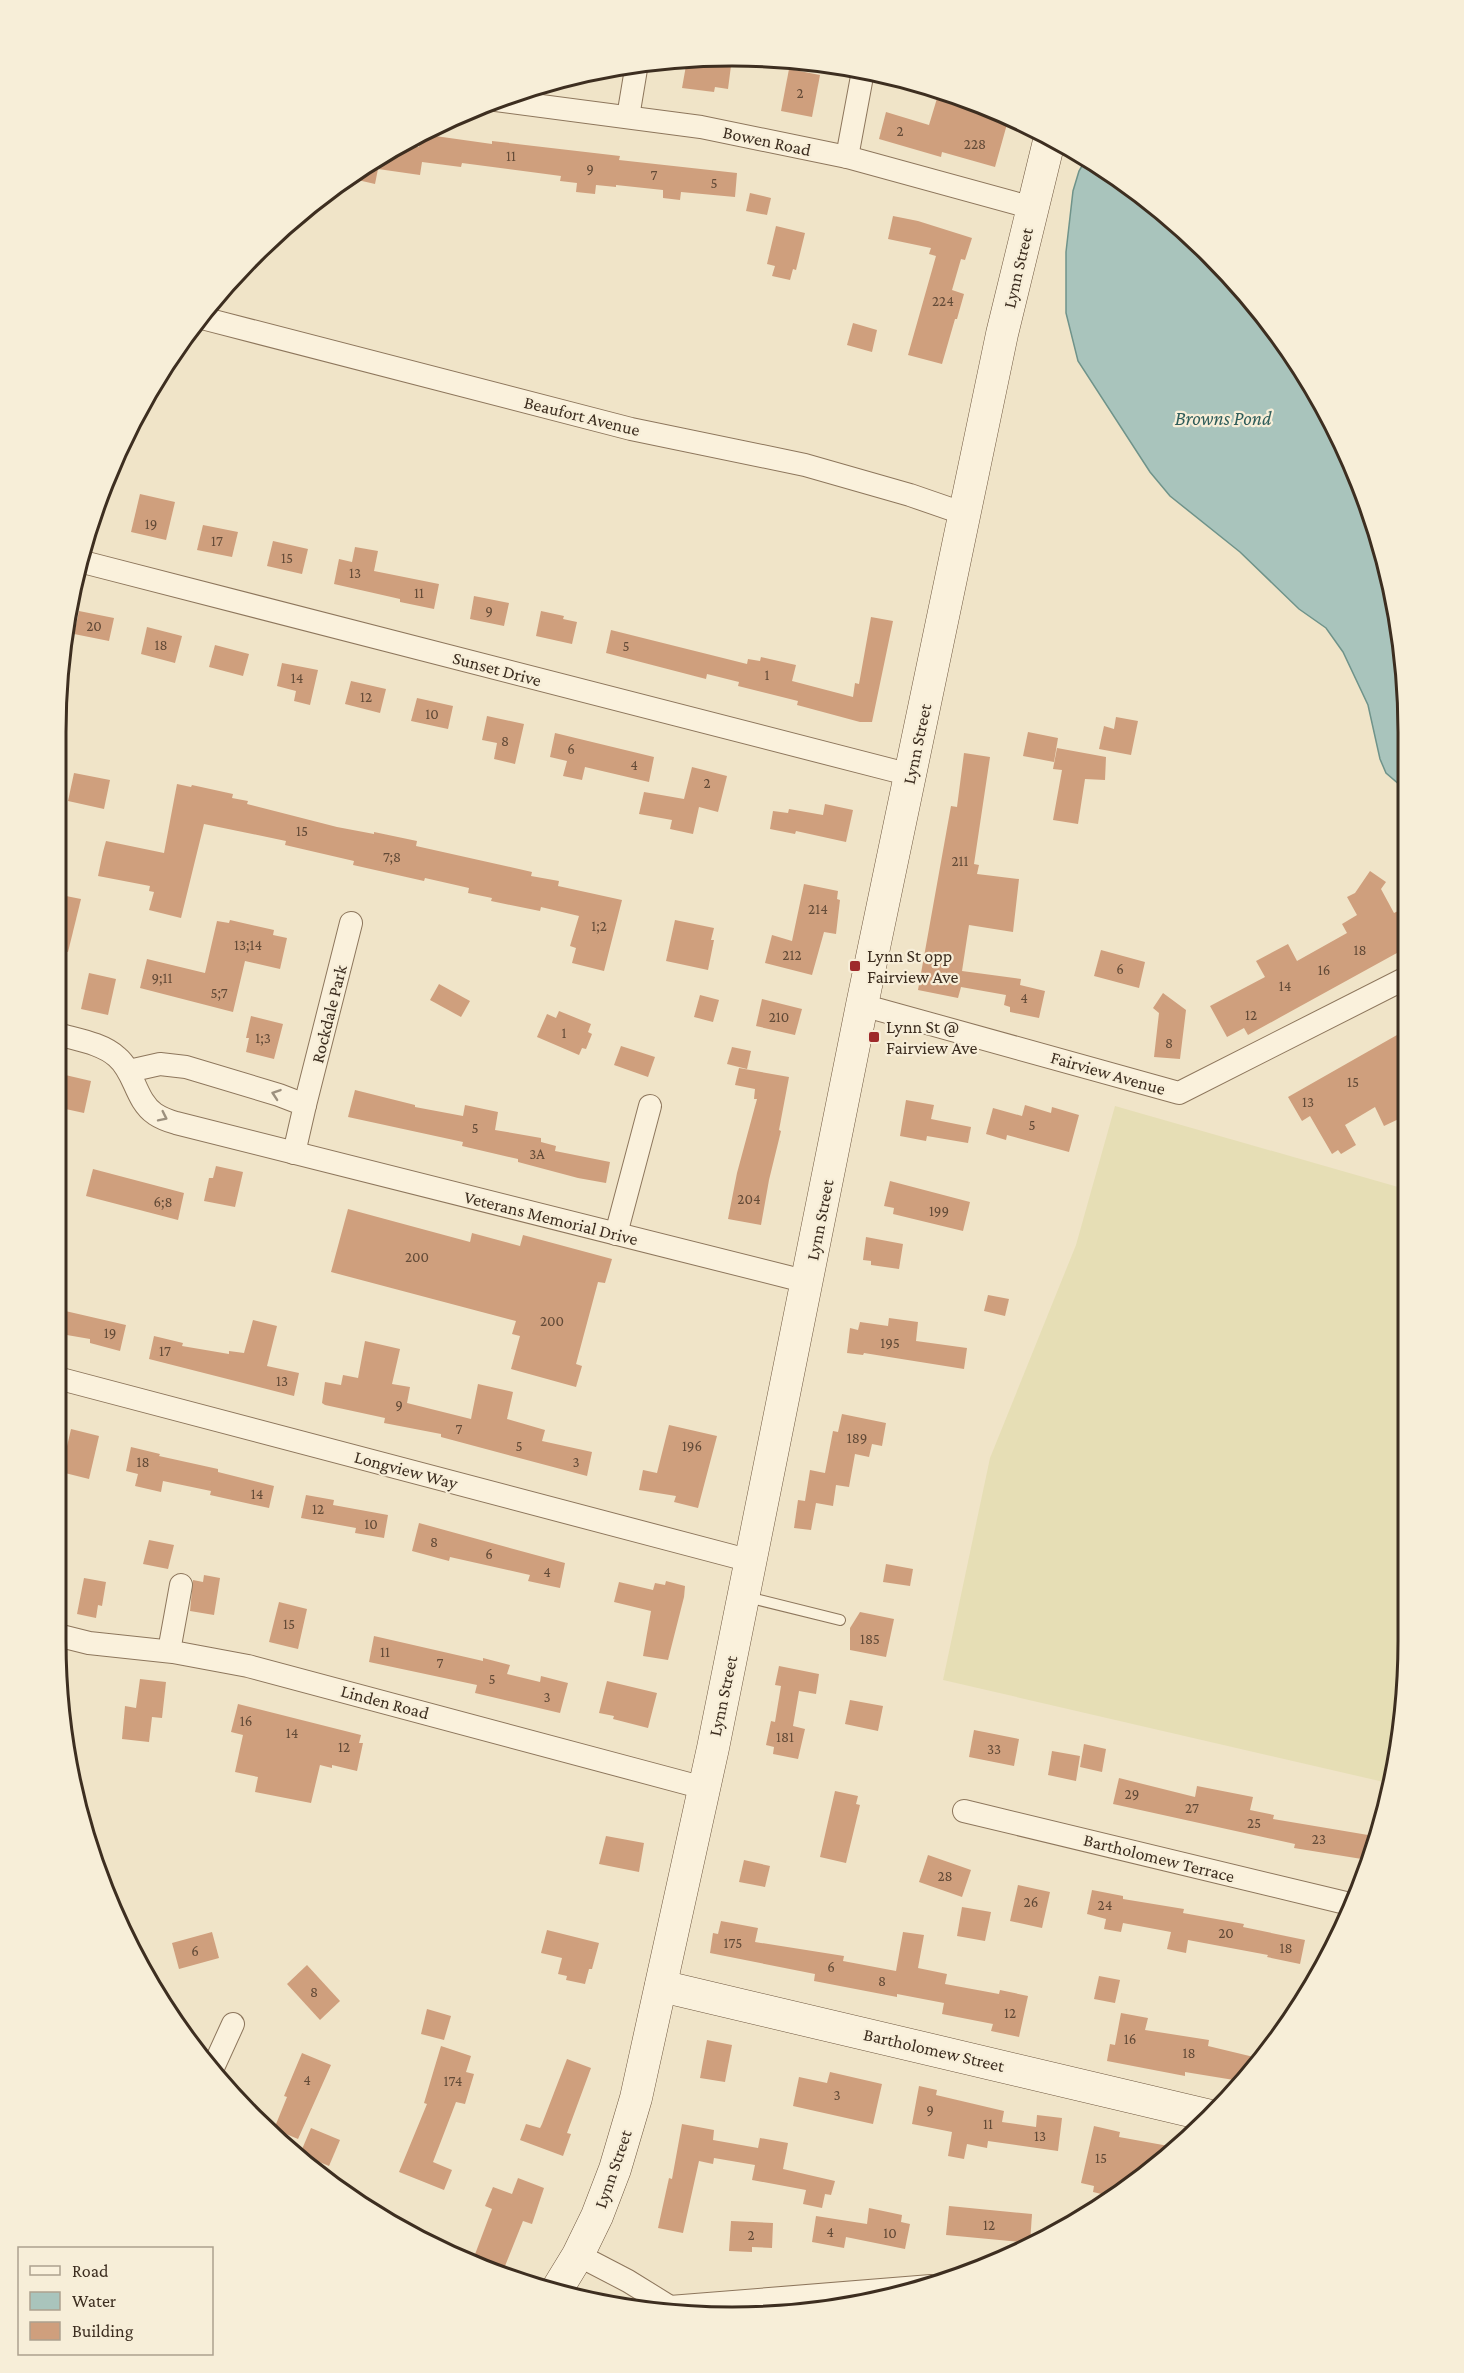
<svg xmlns="http://www.w3.org/2000/svg" width="1464" height="2373" viewBox="0 0 1464 2373" font-family="'Crimson Pro',serif">
<rect width="100%" height="100%" fill="#f0e4c8"/>
<path fill="#e6deb5" d="M1115 1106 1405 1189 1403 1729 1388 1783 943 1680 990 1458 1076 1245Z"/>
<path fill="#a9c4bc" stroke="#6f938a" stroke-width="1.5" d="M1086 159 1144 195 1241 286 1318 394 1385 557 1407 687V791L1386 773 1380 759 1368 705 1343 652 1326 628 1299 609 1240 552 1170 496 1150 472 1078 361 1066 313V252L1073 191 1079 171Z"/>
<g fill="#cf9f7d">
<path d="M732 58 728 89 715 87 714 92 682 88 687 60Z"/>
<path d="M789 69 820 75 812 117 781 111Z"/>
<path d="M938 95 980 106 1009 117 995 167 942 152 941 157 879 139 886 112 929 125Z"/>
<path d="M421 134 492 144V141L620 156 619 160 737 173 735 197 681 192 680 200 663 198V190L616 185V187L596 185 595 194 576 192 577 183 560 181 561 176 462 163 461 167 422 162 420 175 378 169 375 184 349 178 397 145 419 147Z"/>
<path d="M750 193 771 198 767 215 746 211Z"/>
<path d="M893 216 918 221 972 238 965 260 961 259 952 290 964 294 957 319H955L942 364 908 355 936 256 929 254 931 248 888 239Z"/>
<path d="M776 226 805 233 796 270 793 269 790 280 772 276 775 266 767 264Z"/>
<path d="M853 323 877 330 872 352 847 345Z"/>
<path d="M140 494 175 502 166 540 131 532Z"/>
<path d="M203 525 238 532 232 557 197 550Z"/>
<path d="M273 541 308 549 302 574 267 566Z"/>
<path d="M355 547 378 551 374 571 439 584 434 609 400 602V599L334 584 339 559 352 562Z"/>
<path d="M474 596 509 603 504 626 470 619Z"/>
<path d="M79 611 114 618 109 641 74 634Z"/>
<path d="M541 611 564 616 563 619 577 622 572 644 536 636Z"/>
<path d="M871 617 893 621 872 722H860L797 705 798 701 738 686 739 682 707 674 706 679 606 653 611 630 747 664 748 659 760 661 761 657 796 665 792 681 853 697 855 683 859 684Z"/>
<path d="M147 627 182 636 175 663 141 654Z"/>
<path d="M215 645 249 654 243 676 209 667Z"/>
<path d="M282 663 318 670 310 705 294 701 296 691 277 686Z"/>
<path d="M351 681 386 689 380 713 345 704Z"/>
<path d="M417 698 453 706 448 729 411 721Z"/>
<path d="M487 716 524 724 515 764 494 759 497 743 482 740Z"/>
<path d="M1116 717 1138 721 1131 755 1099 749 1104 726 1114 729Z"/>
<path d="M1028 732 1058 738 1054 762 1023 756Z"/>
<path d="M555 733 654 757 649 782 585 767 582 780 563 776 567 761 550 757Z"/>
<path d="M1057 748 1106 757 1105 780 1085 779 1078 824 1053 820 1062 770 1053 769Z"/>
<path d="M964 753 990 757 974 864 979 865 977 874 1019 879 1013 932 969 925 962 971 1021 979 1020 985 1045 991 1039 1018 1010 1012V1007L1004 1005 1006 995 961 987 958 998 918 990 951 806 957 807Z"/>
<path d="M692 767 727 776 718 812 699 807 693 834 670 829 672 820 639 814 644 792 684 799Z"/>
<path d="M74 773 110 780 104 809 68 801Z"/>
<path d="M177 784 191 787 192 785 233 794 232 798 248 801 247 804 337 827 374 834V832L417 841 416 846 532 872 531 876 559 881 558 886 622 900 604 971 572 963 576 948 570 946 579 916 541 907 540 911 491 901 492 898 468 893 469 888 425 878 424 881 353 865 354 861 285 845 286 841 204 824 181 918 149 910 154 892 149 891 150 886 98 876 103 852 106 841 164 853Z"/>
<path d="M825 804 853 810 846 842 796 831 795 834 770 829 773 811 788 813 789 809 823 815Z"/>
<path d="M1370 871 1386 882 1381 889 1394 913 1406 907V948L1248 1035 1244 1028 1227 1037 1210 1006 1265 977 1256 961 1288 944 1297 961 1347 933 1342 924 1357 915 1347 897 1355 893Z"/>
<path d="M804 884 838 891 837 899 840 900 836 934 824 932 812 975 765 963 772 935 792 941Z"/>
<path d="M61 895 81 899 68 952 61 951Z"/>
<path d="M230 920 274 930 273 935 287 938 280 969 245 961 233 1012 140 988 147 959 205 973 217 921 229 923Z"/>
<path d="M675 920 714 928 711 940H714L708 970 666 961Z"/>
<path d="M1101 950 1145 962 1139 988 1094 976Z"/>
<path d="M89 973 116 979 108 1015 81 1009Z"/>
<path d="M439 984 470 1001 461 1017 430 1000Z"/>
<path d="M1163 993 1186 1010 1180 1059 1154 1057 1159 1013 1153 1008Z"/>
<path d="M700 995 719 1000 713 1022 694 1017Z"/>
<path d="M762 999 802 1009 795 1035 756 1026Z"/>
<path d="M559 1011 591 1024 588 1032 592 1034 586 1049 582 1048 579 1055 537 1037 547 1014 556 1018Z"/>
<path d="M251 1016 283 1024 274 1059 246 1052 249 1038H246Z"/>
<path d="M1397 1035 1406 1052 1405 1116 1384 1126 1375 1107 1345 1125 1356 1145 1341 1154 1338 1150 1332 1154 1310 1116 1302 1121 1288 1097Z"/>
<path d="M621 1046 655 1057 648 1077 614 1065Z"/>
<path d="M732 1047 751 1051 747 1069 727 1064Z"/>
<path d="M739 1068 789 1077 779 1130 781 1131 769 1180 761 1225 728 1219 737 1173 757 1099H754L755 1089 735 1085Z"/>
<path d="M61 1074 91 1081 84 1113 61 1108Z"/>
<path d="M355 1090 415 1105V1107L463 1116 465 1105 498 1112 495 1130 541 1138V1142L556 1146 555 1151 610 1162 606 1183 578 1178 518 1162V1159L462 1146 463 1142 348 1117Z"/>
<path d="M906 1100 934 1105 931 1119 971 1127 968 1143 927 1136 926 1141 900 1136Z"/>
<path d="M1025 1105 1051 1113 1052 1107 1079 1115 1069 1152 1007 1135 1006 1140 986 1134 993 1108 1022 1116Z"/>
<path d="M216 1166 243 1172 235 1207 204 1201 209 1178H213Z"/>
<path d="M93 1169 184 1193 178 1220 86 1196Z"/>
<path d="M890 1181 970 1202 963 1231 893 1214 894 1208 884 1206Z"/>
<path d="M348 1209 470 1242 472 1233 520 1246 523 1235 612 1259 605 1283 598 1282 576 1364 582 1366 576 1387 511 1369 520 1336 512 1334 516 1321 331 1272Z"/>
<path d="M866 1237 903 1244 899 1269 871 1265V1261L863 1260Z"/>
<path d="M988 1295 1009 1299 1005 1316 984 1311Z"/>
<path d="M61 1310 126 1325 120 1351 90 1343V1339L61 1334Z"/>
<path d="M889 1318 918 1322 916 1341 967 1348 964 1369 864 1353 863 1355 847 1353 850 1328 858 1330 860 1322 888 1326Z"/>
<path d="M253 1320 277 1326 267 1366 299 1373 294 1396 149 1359 154 1336 183 1343 182 1346 229 1354V1351L244 1353Z"/>
<path d="M365 1341 400 1349 392 1384 410 1387 407 1403 471 1419 478 1384 513 1392 507 1419 545 1430 542 1441 592 1452 587 1476 441 1437V1434L384 1423 385 1418 325 1405 322 1403 325 1382 341 1385 343 1375 358 1378Z"/>
<path d="M842 1414 886 1423 882 1446 872 1444 869 1457 855 1454 849 1487 836 1485 833 1506 816 1503 811 1530 794 1528 798 1500 805 1501 810 1470 825 1473 833 1431 838 1432Z"/>
<path d="M669 1425 717 1436 698 1508 674 1502 676 1496 639 1490 643 1470 657 1473Z"/>
<path d="M71 1429 99 1436 89 1479 61 1472Z"/>
<path d="M131 1447 160 1454 159 1456 218 1469V1472L274 1486 269 1508 210 1495 211 1491 163 1481 161 1492 135 1486 138 1474 126 1471Z"/>
<path d="M306 1495 334 1500 333 1505 388 1515 384 1538 355 1533 356 1528 301 1518Z"/>
<path d="M419 1523 565 1563 560 1588 528 1581 530 1575 450 1557 449 1561 412 1551Z"/>
<path d="M149 1540 174 1545 168 1569 143 1564Z"/>
<path d="M886 1564 913 1569 910 1586 883 1582Z"/>
<path d="M204 1575 220 1578 214 1615 190 1611 193 1580 203 1582Z"/>
<path d="M84 1578 106 1582 102 1606 98 1605 96 1618 77 1614Z"/>
<path d="M666 1581 685 1586 684 1597 668 1660 643 1656 651 1611 614 1602 619 1582 653 1590 655 1583 665 1585Z"/>
<path d="M279 1602 307 1609 298 1649 269 1642Z"/>
<path d="M860 1612 894 1619 886 1657 850 1650V1628Z"/>
<path d="M374 1636 483 1661V1658L510 1665 507 1674 540 1682 541 1676 568 1683 560 1713 475 1693 477 1685 369 1662Z"/>
<path d="M779 1666 819 1674 816 1694 799 1691 793 1726 805 1729 798 1759 773 1754 774 1747 766 1745 771 1721 775 1722 781 1686 775 1685Z"/>
<path d="M140 1679 166 1682 162 1718 152 1717 149 1742 122 1739 125 1706 136 1708Z"/>
<path d="M607 1681 657 1693 648 1728 613 1719 614 1716 599 1713Z"/>
<path d="M850 1700 883 1706 878 1731 845 1724Z"/>
<path d="M238 1704 361 1735 359 1743H363L357 1771 332 1765V1768L320 1765 311 1803 255 1792 258 1777 235 1772 243 1735 231 1732Z"/>
<path d="M974 1730 1019 1739 1014 1766 969 1757Z"/>
<path d="M1084 1744 1106 1749 1102 1772 1080 1767Z"/>
<path d="M1052 1751 1080 1756 1076 1781 1048 1775Z"/>
<path d="M1119 1778 1195 1797 1197 1786 1253 1797 1250 1810 1274 1815 1273 1819 1374 1836 1368 1860 1294 1848 1295 1844 1113 1804Z"/>
<path d="M835 1791 858 1796 856 1804 860 1805 846 1863 820 1857Z"/>
<path d="M606 1836 644 1843 639 1872 599 1864Z"/>
<path d="M928 1855 971 1870 962 1897 919 1882Z"/>
<path d="M744 1860 770 1866 765 1887 739 1882Z"/>
<path d="M1018 1885 1050 1892 1042 1928 1010 1921Z"/>
<path d="M1092 1890 1123 1896V1899L1184 1909 1183 1913 1244 1924 1243 1927 1305 1940 1300 1964 1267 1957 1268 1955 1188 1940 1186 1953 1167 1949 1171 1932 1123 1923 1121 1932 1104 1929 1106 1919 1087 1914Z"/>
<path d="M962 1907 991 1912 985 1941 957 1936Z"/>
<path d="M721 1921 758 1928 755 1942 844 1956 843 1961 896 1971 903 1932 924 1935 918 1968 947 1974 945 1984 999 1994 1000 1990 1028 1996 1019 2037 991 2031 993 2024 942 2014 944 2003 897 1994V1997L814 1981 815 1974 710 1953 713 1933 718 1934Z"/>
<path d="M547 1930 599 1943 592 1969H589L585 1984 566 1980 567 1976 558 1974 562 1958 541 1953Z"/>
<path d="M212 1932 219 1958 179 1969 172 1943Z"/>
<path d="M307 1965 340 2001 320 2020 287 1984Z"/>
<path d="M1099 1976 1120 1980 1115 2003 1094 1999Z"/>
<path d="M427 2009 451 2016 444 2040 421 2034Z"/>
<path d="M1121 2013 1148 2018 1145 2030 1209 2040 1208 2046 1262 2059 1240 2081 1185 2072V2076L1107 2061 1110 2044 1115 2045Z"/>
<path d="M707 2040 732 2045 725 2082 700 2078Z"/>
<path d="M441 2046 471 2056 466 2072 474 2074 465 2104 456 2102 433 2162 452 2170 444 2190 399 2172 427 2104 424 2103Z"/>
<path d="M302 2053 331 2065 298 2139 274 2129 287 2097 284 2096Z"/>
<path d="M567 2059 591 2068 567 2133 571 2134 563 2156 520 2140 526 2124 540 2128 542 2124Z"/>
<path d="M830 2072 882 2084 873 2124 793 2106 799 2077 827 2083Z"/>
<path d="M919 2086 937 2090 936 2095 1004 2111 1002 2122 1036 2127 1037 2115 1062 2118 1058 2151 988 2141 987 2148 967 2144 964 2159 948 2156 952 2132 912 2124Z"/>
<path d="M682 2124 714 2130 713 2140 758 2148 760 2138 788 2143 783 2169 835 2181 831 2195 825 2194 822 2208 803 2204 806 2190 752 2180 755 2165 714 2158 713 2164 699 2161 683 2233 658 2228 669 2178 672 2179Z"/>
<path d="M1094 2126 1120 2132 1119 2137 1174 2147 1144 2178 1114 2197 1093 2192 1094 2186 1081 2183Z"/>
<path d="M311 2128 340 2140 329 2166 300 2154Z"/>
<path d="M518 2178 544 2188 532 2224 523 2221 501 2276 475 2265 477 2258 474 2257 492 2209 485 2206 493 2187 512 2194Z"/>
<path d="M949 2206 1032 2214 1030 2243 946 2235Z"/>
<path d="M869 2208 902 2215 901 2222 910 2224 905 2249 846 2237 844 2248 812 2242 816 2216 867 2224Z"/>
<path d="M731 2221 773 2223 772 2248 752 2247V2252L729 2251Z"/>
</g>
<g fill="none" stroke-linecap="round" stroke-linejoin="round">
<defs>
<path id="lane" d="M747 1597 840 1620"/>
<g id="street">
<path d="M496 100 701 127 847 157 1033 208"/>
<path d="M628 117 637 63"/>
<path d="M847 157 863 71"/>
<path d="M198 317 631 429 805 465 910 495 965 514"/>
<path d="M83 562 911 775"/>
<path d="M862 1005 1179 1093 1406 978"/>
<path d="M61 1035C79 1040 103 1044 117 1057 135 1072 135 1100 155 1114 161 1118 169 1121 176 1123L808 1282"/>
<path d="M129 1071 160 1064 186 1067 279 1095 305 1105 294 1153"/>
<path d="M305 1105 351 923"/>
<path d="M616 1234 650 1106"/>
<path d="M61 1379 751 1561"/>
<path d="M61 1636 89 1643 173 1652 248 1666 704 1788"/>
<path d="M169 1651 181 1585"/>
<path d="M964 1811 1354 1905"/>
<path d="M212 2070 233 2024"/>
<path d="M578 2255 628 2281 670 2307 674 2314"/>
<path d="M670 2307 931 2286"/>
</g>
<g id="secondary">
<path d="M661 1986 1207 2115"/>
<path d="M556 2291 578 2255 597 2216 615 2169 636 2098 713 1748 862 1005 1002 334 1050 137"/>
</g>
</defs>
<use href="#lane" stroke="#8d765c" stroke-width="12"/>
<use href="#street" stroke="#8d765c" stroke-width="24"/>
<use href="#secondary" stroke="#6f573f" stroke-width="33"/>
<use href="#lane" stroke="#faf1dc" stroke-width="10"/>
<use href="#street" stroke="#faf1dc" stroke-width="22"/>
<use href="#secondary" stroke="#faf1dc" stroke-width="32"/>
</g>
<defs><path id="oneway-chevron" d="M-2-3.5L2.5 0L-2 3.5" fill="none" stroke-width="1.6" stroke-linecap="round" stroke-linejoin="round" transform="scale(1.5)"/></defs>
<g stroke="#9c907e">
<use href="#oneway-chevron" transform="translate(276 1094) rotate(-161)"/>
<use href="#oneway-chevron" transform="translate(163 1117) rotate(26)"/>
</g>
<g fill="#9e2a2b" stroke="#f7eed8" stroke-width="2">
<rect x="849" y="960" width="12" height="12" rx="3"/>
<rect x="868" y="1031" width="12" height="12" rx="3"/>
</g>
<g text-anchor="middle" stroke-width="4.5" stroke-linejoin="round" paint-order="stroke">
<g font-size="15" fill="#624a37">
<text x="800" y="98">2</text>
<text x="900" y="136">2</text>
<text x="975" y="149">228</text>
<text x="511" y="161">11</text>
<text x="590" y="174">9</text>
<text x="654" y="180">7</text>
<text x="714" y="188">5</text>
<text x="943" y="306">224</text>
<text x="151" y="529">19</text>
<text x="217" y="546">17</text>
<text x="287" y="563">15</text>
<text x="355" y="578">13</text>
<text x="419" y="598">11</text>
<text x="489" y="616">9</text>
<text x="94" y="631">20</text>
<text x="161" y="650">18</text>
<text x="626" y="651">5</text>
<text x="767" y="680">1</text>
<text x="297" y="683">14</text>
<text x="366" y="702">12</text>
<text x="432" y="719">10</text>
<text x="505" y="746">8</text>
<text x="571" y="754">6</text>
<text x="634" y="770">4</text>
<text x="707" y="788">2</text>
<text x="302" y="836">15</text>
<text x="392" y="862">7;8</text>
<text x="960" y="866">211</text>
<text x="818" y="914">214</text>
<text x="599" y="931">1;2</text>
<text x="248" y="950">13;14</text>
<text x="1360" y="955">18</text>
<text x="792" y="960">212</text>
<text x="1120" y="974">6</text>
<text x="1324" y="975">16</text>
<text x="162" y="983">9;11</text>
<text x="1285" y="991">14</text>
<text x="219" y="998">5;7</text>
<text x="1024" y="1003">4</text>
<text x="1251" y="1020">12</text>
<text x="779" y="1022">210</text>
<text x="564" y="1038">1</text>
<text x="263" y="1043">1;3</text>
<text x="1169" y="1048">8</text>
<text x="1353" y="1087">15</text>
<text x="1308" y="1107">13</text>
<text x="1032" y="1130">5</text>
<text x="475" y="1133">5</text>
<text x="537" y="1159">3A</text>
<text x="749" y="1204">204</text>
<text x="163" y="1207">6;8</text>
<text x="939" y="1216">199</text>
<text x="417" y="1262">200</text>
<text x="552" y="1326">200</text>
<text x="110" y="1338">19</text>
<text x="890" y="1348">195</text>
<text x="165" y="1356">17</text>
<text x="282" y="1386">13</text>
<text x="399" y="1410">9</text>
<text x="459" y="1434">7</text>
<text x="857" y="1443">189</text>
<text x="519" y="1451">5</text>
<text x="692" y="1451">196</text>
<text x="143" y="1467">18</text>
<text x="576" y="1467">3</text>
<text x="257" y="1499">14</text>
<text x="318" y="1514">12</text>
<text x="371" y="1529">10</text>
<text x="434" y="1547">8</text>
<text x="489" y="1559">6</text>
<text x="547" y="1577">4</text>
<text x="289" y="1629">15</text>
<text x="870" y="1644">185</text>
<text x="385" y="1657">11</text>
<text x="440" y="1668">7</text>
<text x="492" y="1684">5</text>
<text x="547" y="1702">3</text>
<text x="246" y="1726">16</text>
<text x="292" y="1738">14</text>
<text x="785" y="1742">181</text>
<text x="344" y="1752">12</text>
<text x="994" y="1754">33</text>
<text x="1132" y="1799">29</text>
<text x="1192" y="1813">27</text>
<text x="1254" y="1828">25</text>
<text x="1319" y="1844">23</text>
<text x="945" y="1881">28</text>
<text x="1031" y="1907">26</text>
<text x="1105" y="1910">24</text>
<text x="1226" y="1938">20</text>
<text x="733" y="1948">175</text>
<text x="1286" y="1953">18</text>
<text x="195" y="1956">6</text>
<text x="831" y="1972">6</text>
<text x="882" y="1986">8</text>
<text x="314" y="1997">8</text>
<text x="1010" y="2018">12</text>
<text x="1130" y="2044">16</text>
<text x="1189" y="2058">18</text>
<text x="307" y="2085">4</text>
<text x="453" y="2086">174</text>
<text x="837" y="2100">3</text>
<text x="930" y="2115">9</text>
<text x="988" y="2129">11</text>
<text x="1040" y="2141">13</text>
<text x="1101" y="2163">15</text>
<text x="989" y="2230">12</text>
<text x="830" y="2237">4</text>
<text x="890" y="2238">10</text>
<text x="751" y="2240">2</text>
</g>
<g font-size="18" fill="#3d2e20" stroke="#f7eed8">
<text transform="translate(767 141) rotate(12)" y="6">Bowen Road</text>
<text transform="translate(1018 268) rotate(-77)" y="6">Lynn Street</text>
<text transform="translate(582 416) rotate(14)" y="6">Beaufort Avenue</text>
<text transform="translate(497 669) rotate(15)" y="6">Sunset Drive</text>
<text transform="translate(917 744) rotate(-78)" y="6">Lynn Street</text>
<text transform="translate(329 1014) rotate(-76)" y="6">Rockdale Park</text>
<text transform="translate(1108 1073) rotate(16)" y="6">Fairview Avenue</text>
<text transform="translate(551 1218) rotate(14)" y="6">Veterans Memorial Drive</text>
<text transform="translate(820 1220) rotate(-79)" y="6">Lynn Street</text>
<text transform="translate(406 1470) rotate(15)" y="6">Longview Way</text>
<text transform="translate(723 1696) rotate(-78)" y="6">Lynn Street</text>
<text transform="translate(385 1702) rotate(15)" y="6">Linden Road</text>
<text transform="translate(1159 1858) rotate(14)" y="6">Bartholomew Terrace</text>
<text transform="translate(934 2050) rotate(13)" y="6">Bartholomew Street</text>
<text transform="translate(613 2169) rotate(-71)" y="6">Lynn Street</text>
</g>
<g font-size="18" fill="#3d2e20" stroke="#f7eed8" text-anchor="start">
<text x="867" y="962">Lynn St opp<tspan x="867" dy="21">Fairview Ave</tspan></text>
<text x="886" y="1033">Lynn St @<tspan x="886" dy="21">Fairview Ave</tspan></text>
</g>
<g font-size="20" font-style="italic" fill="#2f5d5a" stroke="#f7eed8">
<text x="1223" y="425">Browns Pond</text>
</g>
</g>
<path d="M0 0H1464V2373H0ZM732 66H732A666 666 0 0 1 1398 732V1641A666 666 0 0 1 732 2307H732A666 666 0 0 1 66 1641V732A666 666 0 0 1 732 66Z" fill="#f7eed8" fill-rule="evenodd"/>
<path fill="none" stroke="#3d2e20" stroke-width="3" d="M732 66H732A666 666 0 0 1 1398 732V1641A666 666 0 0 1 732 2307H732A666 666 0 0 1 66 1641V732A666 666 0 0 1 732 66Z"/>
<rect x="18" y="2247" width="195" height="108" fill="#f7eed8" stroke="#ada18e" stroke-width="1.5"/>
<rect x="30" y="2266" width="30" height="9" fill="#faf1dc" stroke="#ada18e" stroke-width="1.5"/>
<text x="72" y="2277" font-size="18" fill="#3d2e20">Road</text>
<rect x="30" y="2292" width="30" height="18" fill="#a9c4bc" stroke="#ada18e" stroke-width="1.5"/>
<text x="72" y="2307" font-size="18" fill="#3d2e20">Water</text>
<rect x="30" y="2322" width="30" height="18" fill="#cf9f7d" stroke="#ada18e" stroke-width="1.5"/>
<text x="72" y="2337" font-size="18" fill="#3d2e20">Building</text>
</svg>
